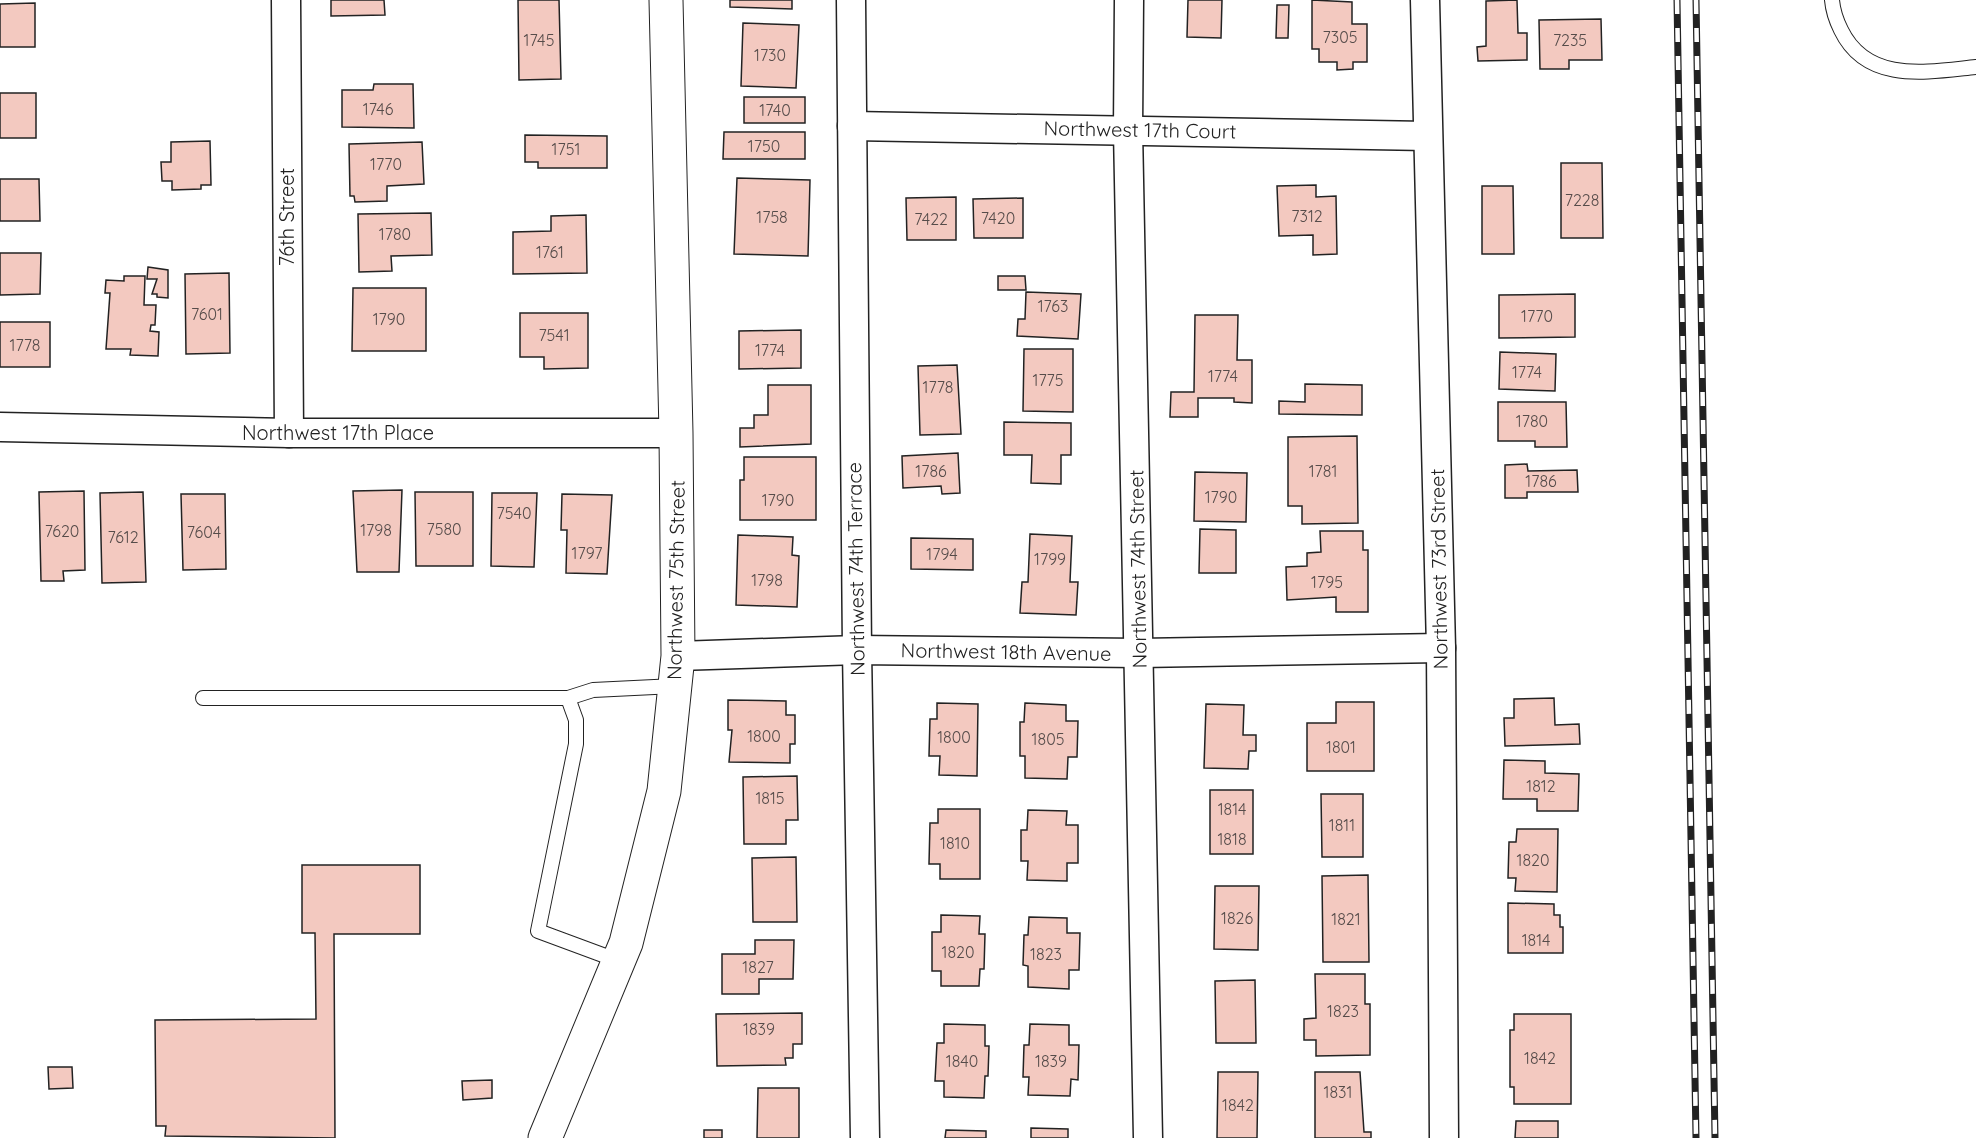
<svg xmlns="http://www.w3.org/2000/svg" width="1976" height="1138" viewBox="0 0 1976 1138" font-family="Quicksand,sans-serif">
<rect width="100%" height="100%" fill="#fff"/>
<g fill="#f3c9c0" stroke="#222" stroke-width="1.5">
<path d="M331 0H384L385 15 331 16Z"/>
<path d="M518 0H559L561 79 519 80Z"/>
<path d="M730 0H792V9L730 7Z"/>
<path d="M1188 0H1222L1221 38 1187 37Z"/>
<path d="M1312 0 1352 2V24H1367V62H1353V69L1337 70V62H1319V49H1312Z"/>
<path d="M1517 0 1518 33H1527V60L1478 61 1477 47 1486 46V1Z"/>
<path d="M35 3V47H0V4Z"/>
<path d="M1277 5H1289L1288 38H1276Z"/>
<path d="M1601 19 1602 60H1569V69H1540L1539 20Z"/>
<path d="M743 23 799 25 796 88 741 86Z"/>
<path d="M374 84H413L414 128 342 127V90H373Z"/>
<rect x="0" y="93" width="36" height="45"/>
<rect x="744" y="97" width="61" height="26"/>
<path d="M724 132H805V159H723Z"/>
<path d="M525 135 607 136V168H538V162H525Z"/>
<path d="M210 141 211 185H201V189L172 190V181H162L161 162H171V142Z"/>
<path d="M422 142 424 184 387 186V201L355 202 354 196H350L349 144Z"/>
<path d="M1561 163H1602L1603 238H1561Z"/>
<path d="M737 178 810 180 808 256 734 254Z"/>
<path d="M0 179H39L40 221H0Z"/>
<path d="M1316 185V197L1336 196 1337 254 1313 255V235L1279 236 1277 186Z"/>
<path d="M1482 186H1513L1514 254H1482Z"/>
<path d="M956 197V240H907L906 198Z"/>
<path d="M1023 198V238H974L973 199Z"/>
<path d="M431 213 432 255 391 256 392 271 359 272 358 214Z"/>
<path d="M586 215 587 273 513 274V232L551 231V216Z"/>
<path d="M0 253H41L40 294 0 295Z"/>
<path d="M148 267 168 270V298L157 297V294H152L157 279H147Z"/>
<path d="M229 273 230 353 186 354 185 274Z"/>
<path d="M124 276H145L144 305H156L155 325H151L150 331 159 332 158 356 130 355 131 349H106L110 293H105L106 280 124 281Z"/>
<path d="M998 276H1025L1026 290H998Z"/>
<path d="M353 288H426V351H352Z"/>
<path d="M1026 292 1081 294 1078 339 1017 336 1018 319H1025Z"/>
<path d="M1575 294V337L1499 338V295Z"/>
<path d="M520 313H588V368L544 369V357H520Z"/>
<path d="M1195 315H1238L1237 360H1252V403L1234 402V398H1198V417H1170L1171 392H1194Z"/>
<rect x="0" y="322" width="50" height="45"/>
<path d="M801 330V368L739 369V331Z"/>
<path d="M1024 349H1073V412L1023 411Z"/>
<path d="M1500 352 1556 354 1555 391 1499 389Z"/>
<path d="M957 365 961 434 920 435 918 366Z"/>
<path d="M1305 384 1362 385V415L1279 414V401L1305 402Z"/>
<path d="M768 385H811V444L740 447V428H754V415H768Z"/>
<path d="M1498 402H1566L1567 447H1535V441H1498Z"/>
<path d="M1004 422 1071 423V455H1061V484L1031 483 1032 455H1004Z"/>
<path d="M1357 436 1358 523 1302 524V506H1288V437Z"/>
<path d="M958 453 960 493 942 494 941 486 903 488 902 456Z"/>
<path d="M744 457H816V520H740V480H744Z"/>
<path d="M1527 464 1528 471 1577 470 1578 492H1527V498H1505V465Z"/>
<path d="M1195 472 1247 473 1246 522 1194 521Z"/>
<path d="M402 490 399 572H357L353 491Z"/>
<path d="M84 491 85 570 63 571 64 581H41L39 492Z"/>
<path d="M143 492 146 582 102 583 100 493Z"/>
<path d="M415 492H473V566H416Z"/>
<path d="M492 493H537L534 567 491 566Z"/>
<path d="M181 494H225L226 569 183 570Z"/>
<path d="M562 494 612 495 607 574 566 573 567 530H561Z"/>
<path d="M1200 529 1236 530V573H1199Z"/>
<path d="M1320 531H1363V550H1368V612H1336V597L1287 600 1286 567 1307 566V553L1321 552Z"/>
<path d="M1030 534 1072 536 1070 582H1078L1076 615 1020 613 1022 582H1028Z"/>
<path d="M738 535 793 537 792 555 799 556 797 607 736 605Z"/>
<path d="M911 538 973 539V570L911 569Z"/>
<path d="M1554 698 1555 725 1579 724 1580 744 1505 746 1504 718H1514V699Z"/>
<path d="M728 700 786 701V715H795V744H790V763L729 762 732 730H728Z"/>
<path d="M1336 702H1374V771H1307V723H1336Z"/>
<path d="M937 703 978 704 977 776 939 775 940 756H929L930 719H937Z"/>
<path d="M1025 703 1066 705V721H1078L1077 757H1068L1067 779 1025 778V756H1020V722H1024Z"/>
<path d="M1206 704 1244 705 1243 735H1256V751H1249L1248 769 1204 768Z"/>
<path d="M1504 760 1545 761V773L1579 774 1578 811H1537V799H1503Z"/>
<path d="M797 776 798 820H786V844H744L743 777Z"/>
<rect x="1210" y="790" width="43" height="64"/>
<path d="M1321 794H1363V857H1322Z"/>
<path d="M938 809H980V879H940V864H929L930 823H938Z"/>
<path d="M1028 810 1067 811 1066 825H1078V863H1067V881L1027 880 1028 861H1021V830H1027Z"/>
<path d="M1517 829H1558L1557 892 1515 891 1516 878H1508L1509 842H1516Z"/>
<path d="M796 857 797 922H753L752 858Z"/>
<path d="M302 865H420V934H334L335 1138 165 1136 166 1126H156L155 1020 316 1019 315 933H302Z"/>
<path d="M1368 875 1369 962H1323L1322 876Z"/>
<path d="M1215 886H1259L1258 950 1214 949Z"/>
<path d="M1508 903 1554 904V915H1560V927H1563V953H1508Z"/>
<path d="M941 915 980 916 979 934H985L984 969H980L979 986H941V971H932V932H941Z"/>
<path d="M1029 917 1067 918V933H1080L1079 970H1069V989L1028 987V966L1023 965 1024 935H1028Z"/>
<path d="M755 940H794L793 979H759V994H722V954H755Z"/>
<path d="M1315 974H1365V1004H1370V1055L1316 1056V1040H1304V1019L1316 1018Z"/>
<path d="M1255 980 1256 1043H1216L1215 981Z"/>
<path d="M802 1013V1044H793V1058H785L786 1065 717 1066 716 1014Z"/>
<path d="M1514 1014H1571V1104H1514V1087H1510V1030H1514Z"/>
<path d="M944 1024 985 1025V1046H989L988 1076H985L984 1098 944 1097V1081H935L937 1043H944Z"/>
<path d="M1030 1024 1069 1025V1045H1079L1078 1080 1071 1079 1070 1096 1028 1095 1029 1077H1023L1024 1045H1029Z"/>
<path d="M48 1067H72L73 1088 49 1089Z"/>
<path d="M1218 1072H1258L1257 1138H1217Z"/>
<path d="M1315 1072H1360L1364 1132H1371V1138H1315Z"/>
<path d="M492 1080V1098L463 1100 462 1081Z"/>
<path d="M758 1088H799V1138H757Z"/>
<path d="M1516 1121H1558V1138H1515Z"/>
<path d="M1031 1128 1068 1129V1138H1031Z"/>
<rect x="704" y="1130" width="18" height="8"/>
<path d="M946 1130 986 1131V1138H945Z"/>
</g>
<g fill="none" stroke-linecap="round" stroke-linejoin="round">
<defs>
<g id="service">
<path d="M1832 0C1833 12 1836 20 1841 30 1867 84 1927 72 1976 67"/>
<path d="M203 698H568L593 690 675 686"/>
<path d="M568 698 576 720V744L538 931 619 961"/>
</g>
<g id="minor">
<path d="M286 0 289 433"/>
<path d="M851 0 857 650 865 1138"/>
<path d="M1129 0 1128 130 1148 1138"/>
<path d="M1425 0 1441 648 1444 1138"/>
<path d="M852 126 1427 136"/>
<path d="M0 427 289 433H676"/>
<path d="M678 656 857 650 1140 653 1441 648"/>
</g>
<path id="tertiary" d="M545 1138 626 943 664 791 678 656 676 433 666 0"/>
</defs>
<use href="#service" stroke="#222" stroke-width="16"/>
<use href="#minor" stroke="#222" stroke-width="31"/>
<use href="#tertiary" stroke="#222" stroke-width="35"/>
<use href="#service" stroke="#fff" stroke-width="14"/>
<use href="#minor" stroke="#fff" stroke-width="28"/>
<use href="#tertiary" stroke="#fff" stroke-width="33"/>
<defs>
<g id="rail">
<path d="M1677 0 1696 1138"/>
<path d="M1696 0 1715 1138"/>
</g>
</defs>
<use href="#rail" stroke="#222" stroke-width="7"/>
<use href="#rail" stroke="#fff" stroke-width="4.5" stroke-dasharray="14" stroke-linecap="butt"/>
</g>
<g text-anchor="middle" stroke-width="4.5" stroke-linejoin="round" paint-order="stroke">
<g font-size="16" fill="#564c4a">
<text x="1340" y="43">7305</text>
<text x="539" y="46">1745</text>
<text x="1570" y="46">7235</text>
<text x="770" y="61">1730</text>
<text x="378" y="115">1746</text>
<text x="775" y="116">1740</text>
<text x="764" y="152">1750</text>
<text x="566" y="155">1751</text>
<text x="386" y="170">1770</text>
<text x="1582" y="206">7228</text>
<text x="1307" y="222">7312</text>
<text x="772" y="223">1758</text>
<text x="998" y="224">7420</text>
<text x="931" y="225">7422</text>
<text x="395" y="240">1780</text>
<text x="550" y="258">1761</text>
<text x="1053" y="312">1763</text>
<text x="207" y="320">7601</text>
<text x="1537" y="322">1770</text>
<text x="389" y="325">1790</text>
<text x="554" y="341">7541</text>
<text x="25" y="351">1778</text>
<text x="770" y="356">1774</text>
<text x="1527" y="378">1774</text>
<text x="1223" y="382">1774</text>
<text x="1048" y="386">1775</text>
<text x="938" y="393">1778</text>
<text x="1532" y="427">1780</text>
<text x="931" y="477">1786</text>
<text x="1323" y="477">1781</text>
<text x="1541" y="487">1786</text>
<text x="1221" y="503">1790</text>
<text x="778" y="506">1790</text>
<text x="514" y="519">7540</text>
<text x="444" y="535">7580</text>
<text x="376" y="536">1798</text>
<text x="62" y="537">7620</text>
<text x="204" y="538">7604</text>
<text x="123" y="543">7612</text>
<text x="587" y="559">1797</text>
<text x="942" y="560">1794</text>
<text x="1050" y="565">1799</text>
<text x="767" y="586">1798</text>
<text x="1327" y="588">1795</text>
<text x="764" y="742">1800</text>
<text x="954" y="743">1800</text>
<text x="1048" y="745">1805</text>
<text x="1341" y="753">1801</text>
<text x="1541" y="792">1812</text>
<text x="770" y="804">1815</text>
<text x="1232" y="815">1814</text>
<text x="1342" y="831">1811</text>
<text x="1232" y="845">1818</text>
<text x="955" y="849">1810</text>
<text x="1533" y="866">1820</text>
<text x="1237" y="924">1826</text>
<text x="1346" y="925">1821</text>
<text x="1536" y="946">1814</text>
<text x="958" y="958">1820</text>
<text x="1046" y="960">1823</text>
<text x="758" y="973">1827</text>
<text x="1343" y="1017">1823</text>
<text x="759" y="1035">1839</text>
<text x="1540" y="1064">1842</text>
<text x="962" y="1067">1840</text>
<text x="1051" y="1067">1839</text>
<text x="1338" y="1098">1831</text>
<text x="1238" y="1111">1842</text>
</g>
<g font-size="20" fill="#222" stroke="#fff">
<text transform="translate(1140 130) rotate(1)" y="7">Northwest 17th Court</text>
<text transform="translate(287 217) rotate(-90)" y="7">76th Street</text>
<text x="338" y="440">Northwest 17th Place</text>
<text transform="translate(856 569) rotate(-91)" y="7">Northwest 74th Terrace</text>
<text transform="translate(1138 569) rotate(-91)" y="7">Northwest 74th Street</text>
<text transform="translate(1439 569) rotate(-91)" y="7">Northwest 73rd Street</text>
<text transform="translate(676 580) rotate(-89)" y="7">Northwest 75th Street</text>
<text transform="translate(1006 652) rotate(1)" y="7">Northwest 18th Avenue</text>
</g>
</g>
</svg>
